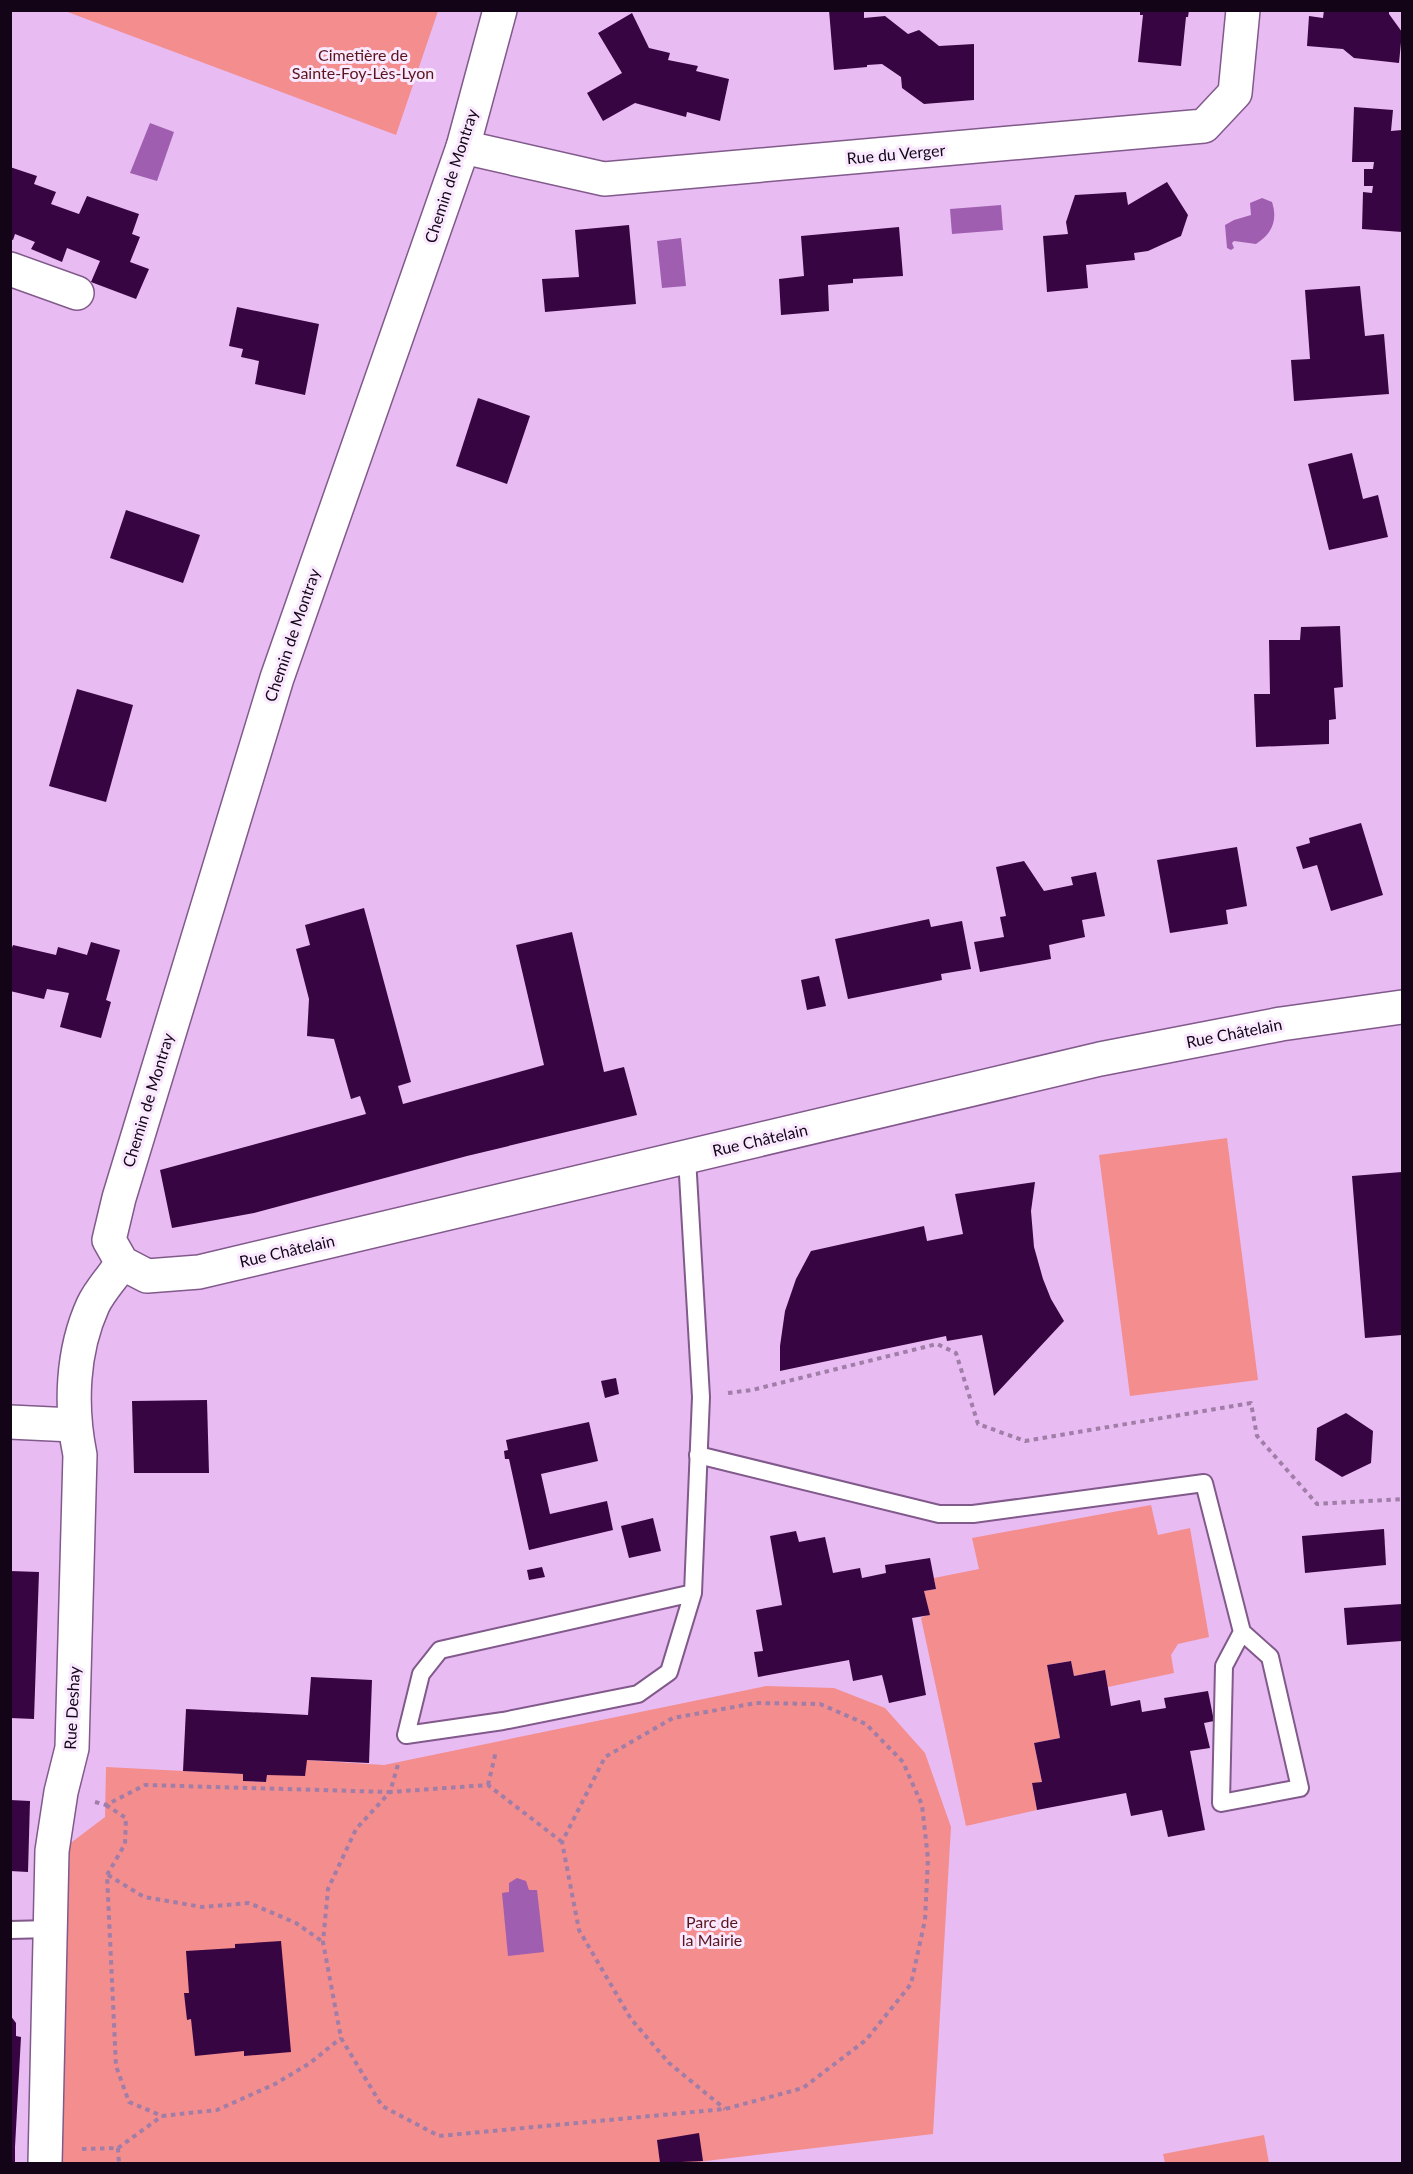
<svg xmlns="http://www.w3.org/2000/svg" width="1413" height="2174" viewBox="0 0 1413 2174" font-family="Lato,sans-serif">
<rect width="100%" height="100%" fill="#e8bcf2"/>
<g fill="#f38d8e">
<path d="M65 11 438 10V11L396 135Z"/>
<path d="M1227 1138 1258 1380 1130 1396 1099 1155Z"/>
<path d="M1151 1505 1158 1535 1190 1528 1209 1637 1178 1644 1171 1655 1174 1673 1108 1687 1105 1670 1074 1676 1070 1661 1047 1665 1060 1738 1034 1743 1042 1782 1032 1784 1037 1810 966 1826 921 1618 929 1614 924 1591 936 1589 934 1578 979 1569 972 1538Z"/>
<path d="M766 1686 834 1688 885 1708 925 1753 951 1827 933 2134 681 2164H57L68 1845 105 1817 106 1767 243 1774 244 1781 266 1782 267 1775 307 1760 384 1765Z"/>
<path d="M1264 2135 1269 2163H1165L1163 2154Z"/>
</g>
<g fill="#a05eb0">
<path d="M150 123 174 132 157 181 130 173Z"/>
<path d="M1262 198 1272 202C1278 220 1272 234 1256 244L1234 241 1232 243 1234 248 1231 250 1227 248 1225 225 1234 220 1251 215 1250 203Z"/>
<path d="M1001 205 1003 230 952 234 950 209Z"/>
<path d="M681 238 686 286 662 288 657 241Z"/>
<path d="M517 1878 526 1881 529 1890H537L544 1952 508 1956 502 1893 509 1892V1883Z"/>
</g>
<g fill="#380543">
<path d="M829 10H864V18L885 16 908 34 919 30 939 46 974 44V100L924 104 902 88 901 77 882 64 867 65V67L834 70Z"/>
<path d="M1140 10H1189L1188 17H1186L1181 66 1138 62 1143 15H1140Z"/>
<path d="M1324 10H1389V14L1402 32 1399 63 1354 58 1343 49 1307 46 1309 16 1323 18Z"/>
<path d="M632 13 649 48 670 53 668 60 698 66 696 71 729 79 720 121 687 112 686 117 635 103 603 121 587 93 622 73 598 33Z"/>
<path d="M1354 107 1393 110 1391 131 1402 130V232L1362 229 1363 192 1372 193 1373 186H1364V169H1373L1374 162H1352Z"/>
<path d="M10 167 37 176 34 184 56 192 51 204 79 214 87 196 139 214 132 234 140 237 130 262 149 269 136 299 91 282 100 261 67 248 62 262 31 249 35 242 15 234 13 240 10 239Z"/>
<path d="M1167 182 1188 215 1181 236 1148 251 1134 253 1135 260 1086 265 1088 288 1047 292 1043 236 1068 234 1066 222 1075 195 1126 192 1128 205Z"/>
<path d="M629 225 636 304 545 312 542 279 579 277 575 230Z"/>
<path d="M899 227 903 276 853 279V283L828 285 829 311 781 315 779 279 804 276 801 236Z"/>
<path d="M1360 286 1365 336 1384 334 1389 394 1294 401 1291 360 1310 359 1305 290Z"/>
<path d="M237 307 319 324 305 395 255 384 259 361 241 357 243 349 229 346Z"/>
<path d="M478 398 530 416 507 484 456 466Z"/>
<path d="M1352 453 1363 499 1378 495 1388 537 1329 550 1308 464Z"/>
<path d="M126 510 200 535 183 583 110 558Z"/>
<path d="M1340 626 1343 687 1334 688 1336 719 1329 720V744L1256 747 1254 694H1270L1269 640H1300L1301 627Z"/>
<path d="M77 689 133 705 106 802 49 786Z"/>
<path d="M1361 823 1383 895 1331 911 1317 865 1303 869 1296 847 1310 843 1309 838Z"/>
<path d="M1237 847 1247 906 1226 910 1228 924 1170 933 1157 860Z"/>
<path d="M1024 861 1044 891 1073 885 1071 877 1096 872 1105 916 1082 920 1085 937 1049 945 1051 959 980 972 974 942 1004 937 1000 917 1006 916 996 867Z"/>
<path d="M364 908 411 1082 398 1086 403 1104 544 1065 516 945 572 932 604 1072 624 1067 637 1115 467 1156 254 1213 172 1228 160 1170 366 1114 360 1096 351 1099 334 1039 307 1036 309 999 296 949 310 945 305 925Z"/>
<path d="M929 919 931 927 962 921 971 969 941 974 942 980 848 999 835 939Z"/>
<path d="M91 942 120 950 106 1000 111 1002 101 1038 60 1027 69 993 47 989 44 999 10 991V953L13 945 56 955 58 947 87 955Z"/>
<path d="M819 976 826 1006 807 1010 801 980Z"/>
<path d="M1402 1172V1335L1365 1338 1352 1176Z"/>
<path d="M1035 1182 1031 1211 1034 1247 1043 1279 1051 1299 1064 1321 994 1396 982 1335 947 1341 946 1336 780 1371V1346L785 1311 796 1279 811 1251 924 1226 927 1241 963 1234 955 1194Z"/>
<path d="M616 1378 619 1394 605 1398 601 1381Z"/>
<path d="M207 1400 209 1473H134L132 1401Z"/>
<path d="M1346 1413 1373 1431 1371 1463 1342 1477 1315 1460 1317 1428Z"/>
<path d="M589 1422 598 1461 541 1474 550 1514 607 1501 613 1530 529 1550 509 1459H505L504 1451 508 1450 506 1440Z"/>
<path d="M653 1518 661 1551 629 1558 621 1526Z"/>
<path d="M1384 1529 1386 1565 1305 1573 1302 1536Z"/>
<path d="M796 1531 799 1542 825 1537 833 1573 860 1568 862 1578 886 1573 885 1565 930 1558 936 1589 924 1591 930 1615 912 1618 926 1695 889 1703 882 1675 853 1681 849 1660 758 1677 754 1652 763 1651 756 1610 782 1605 770 1536Z"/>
<path d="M542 1567 545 1577 529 1580 527 1570Z"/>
<path d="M10 1571 39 1572 34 1719 10 1718Z"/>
<path d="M1402 1604V1641L1347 1645 1344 1608Z"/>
<path d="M1071 1661 1074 1676 1105 1670 1111 1706 1140 1700 1142 1712 1166 1708 1164 1698 1208 1691 1214 1721 1204 1723 1210 1748 1190 1751 1205 1830 1168 1837 1162 1810 1131 1816 1126 1793 1037 1810 1032 1783 1042 1782 1034 1743 1060 1738 1047 1665Z"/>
<path d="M311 1677 372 1680 369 1763 307 1760 305 1776 267 1775 266 1782 243 1781V1774L183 1771 186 1709 308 1715Z"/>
<path d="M10 1800 30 1801 28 1872 10 1871Z"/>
<path d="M281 1941 291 2052 244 2056V2051L195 2056 191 2019 187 2020 184 1993H189L186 1951 235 1948V1944Z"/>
<path d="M10 2015 16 2023V2036L21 2037 15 2147V2163H10Z"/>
<path d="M699 2133 703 2161 660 2163 657 2140Z"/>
</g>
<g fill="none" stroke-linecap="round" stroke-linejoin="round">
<defs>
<g id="lane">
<path d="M687 1158 701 1397 693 1593 669 1672 638 1694 503 1721 406 1735 421 1674 440 1650 693 1593"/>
<path d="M698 1455 939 1514H973L1204 1483 1242 1632 1224 1666 1221 1803 1300 1788 1270 1657 1242 1632"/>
<path d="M10 1930 50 1929"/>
</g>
<g id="street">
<path d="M463 147 604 179 1204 126 1235 93 1243 10"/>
<path d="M10 269 77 293"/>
<path d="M10 1422 73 1425"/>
<path d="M45 2164 52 1851 61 1792 72 1748 80 1455C70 1406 72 1351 93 1305 100 1290 113 1277 122 1263"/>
</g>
<path id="secondary" d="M500 10 463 147 277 678 119 1198 109 1240 122 1263 147 1276 199 1272 1100 1059 1281 1024 1402 1007"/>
</defs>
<use href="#lane" stroke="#815a8b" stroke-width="20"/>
<use href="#street" stroke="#815a8b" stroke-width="36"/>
<use href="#secondary" stroke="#815a8b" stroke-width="36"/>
<g stroke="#a07ea7" stroke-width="4" stroke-dasharray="4.5 4.5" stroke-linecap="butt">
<path d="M728 1393 752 1390 937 1344 956 1353 978 1424 1025 1441 1251 1403 1257 1436 1317 1504 1402 1499"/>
<path d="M488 1785 496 1751"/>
<path d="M95 1802 106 1805 145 1785 390 1792 399 1761"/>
<path d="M106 1805 126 1818 125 1844 107 1875 116 2066 129 2102 162 2116 217 2110 275 2084 310 2063 341 2038"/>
<path d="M562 1842 488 1785 390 1792 356 1829 328 1889 323 1942 341 2038 382 2106 439 2136 725 2109 803 2088 866 2040 911 1984 925 1920 928 1859 922 1805 903 1762 866 1724 820 1704 756 1703 673 1718 605 1757 562 1842 579 1930 631 2019 669 2063 725 2109"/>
<path d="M108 1875 144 1897 202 1907 249 1903 296 1923 323 1942"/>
<path d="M118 2148 119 2164"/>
<path d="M82 2149 118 2148 162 2116"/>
</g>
<use href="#lane" stroke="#fff" stroke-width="16"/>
<use href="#street" stroke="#fff" stroke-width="33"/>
<use href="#secondary" stroke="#fff" stroke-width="33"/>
</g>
<g text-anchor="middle" stroke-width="6" stroke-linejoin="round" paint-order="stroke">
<g font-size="16" fill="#5a141b" stroke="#f9e8fe">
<text x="363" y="61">Cimetière de<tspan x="363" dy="18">Sainte-Foy-Lès-Lyon</tspan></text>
<text x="712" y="1928">Parc de<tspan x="712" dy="18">la Mairie</tspan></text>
</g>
<g font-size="16" fill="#130517" stroke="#f9e8fe">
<text transform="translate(896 154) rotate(-5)" y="6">Rue du Verger</text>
<text transform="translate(451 176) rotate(-72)" y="6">Chemin de Montray</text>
<text transform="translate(292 635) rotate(-71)" y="6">Chemin de Montray</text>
<text transform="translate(1234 1033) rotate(-11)" y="6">Rue Châtelain</text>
<text transform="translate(148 1100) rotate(-73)" y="6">Chemin de Montray</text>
<text transform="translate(760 1140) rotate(-13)" y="6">Rue Châtelain</text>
<text transform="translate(287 1251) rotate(-13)" y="6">Rue Châtelain</text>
<text transform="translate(72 1708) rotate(-87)" y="6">Rue Deshay</text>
</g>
</g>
<rect width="1413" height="2174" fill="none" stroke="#130517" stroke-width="24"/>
</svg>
